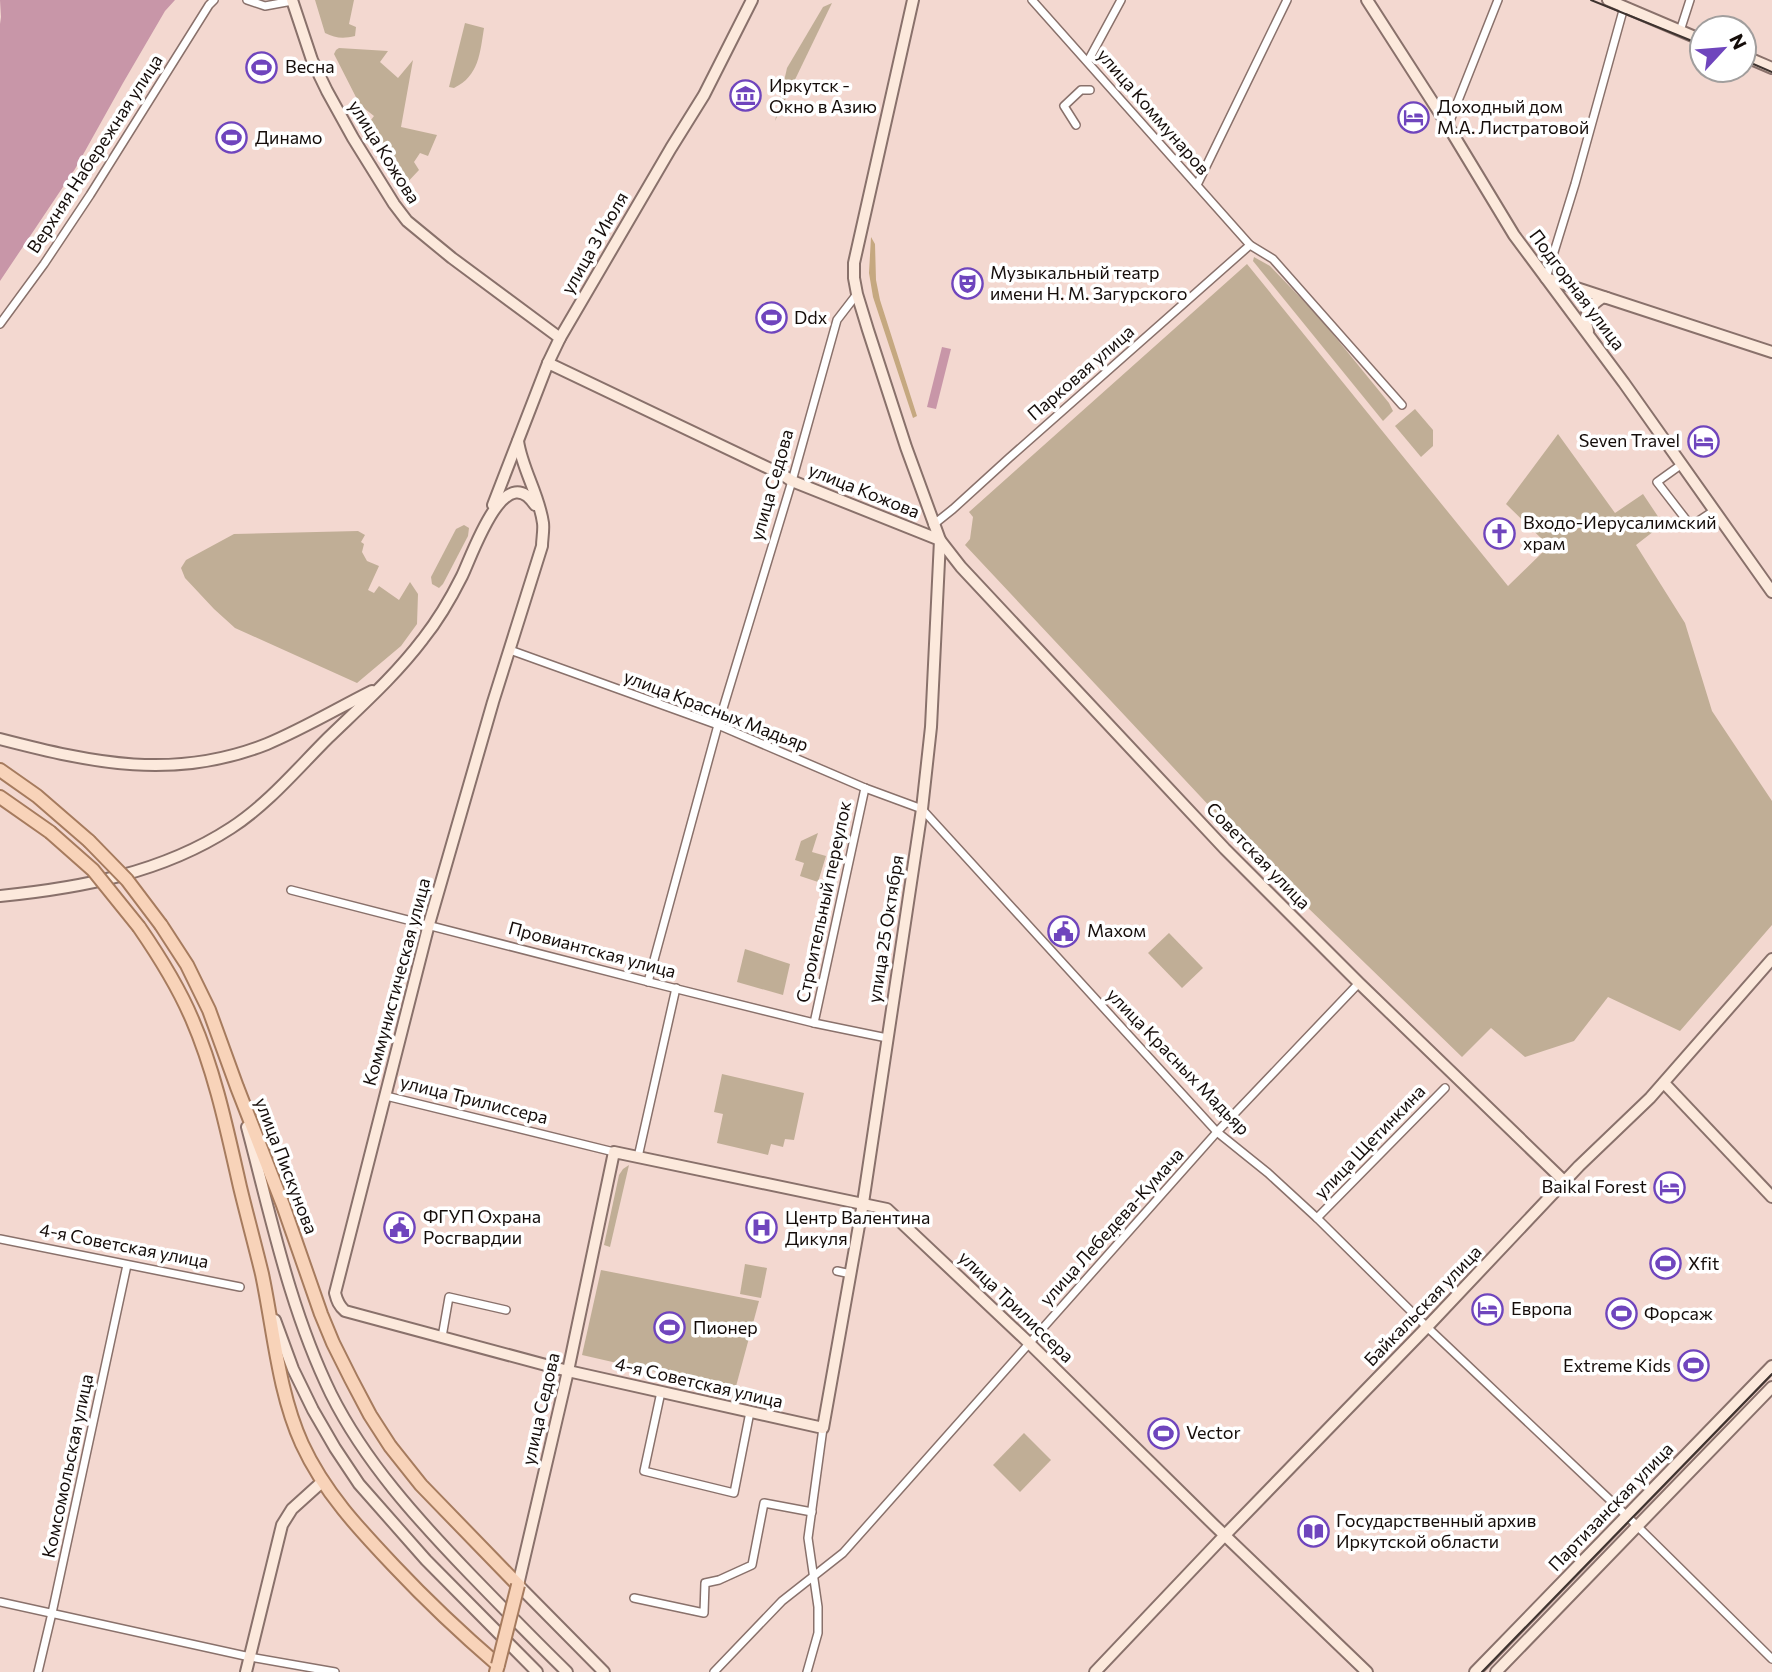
<svg xmlns="http://www.w3.org/2000/svg" width="1772" height="1672" viewBox="0 0 1772 1672" font-family="Commissioner,sans-serif">
<rect width="100%" height="100%" fill="#f3d8d0"/>
<g fill="#c0ae96">
<path d="M315 0H354L349 24 356 27 355 36C343 39 335 38 325 33Z"/>
<path d="M832 3 775 121 787 68 823 7Z"/>
<path d="M465 23 484 28C480 53 479 76 454 88L449 87Z"/>
<path d="M339 48 388 51 380 62 398 78 413 60 401 127 437 135 428 156 420 153 414 162 419 170 403 187 368 124 374 116 360 105 334 54 336 50Z"/>
<path d="M1254 257 1270 266 1319 317 1389 403 1393 411 1383 421 1253 261Z"/>
<path d="M1247 264 1508 586 1549 546 1506 504 1558 434 1615 513 1643 494 1663 524 1636 545 1685 623 1712 711 1772 801V925L1680 1031 1608 997 1574 1041 1525 1057 1491 1028 1462 1057 1273 874 965 545 970 539 973 517 969 512Z"/>
<path d="M1415 409 1433 430V446L1421 457 1395 426Z"/>
<path d="M464 525 469 528 468 536 443 584 439 588 432 584 431 577 456 529Z"/>
<path d="M358 531 365 535 361 542 364 544 362 552 367 561 379 566 368 590 374 593 379 586 399 600 410 582 418 594 417 624 401 646 357 683 235 628 214 609 185 578 181 568 186 560 234 534Z"/>
<path d="M818 833 812 852 826 856 818 882 800 876 804 863 795 860 801 841Z"/>
<path d="M1169 933 1203 968 1182 988 1148 953Z"/>
<path d="M745 949 790 964 783 995 737 982Z"/>
<path d="M722 1074 804 1093 794 1140 785 1139 783 1147 771 1144 768 1155 717 1143 723 1114 714 1112Z"/>
<path d="M629 1165 610 1247 604 1245 619 1175 623 1169Z"/>
<path d="M745 1264 767 1268 761 1298 740 1294Z"/>
<path d="M601 1270 759 1301 735 1390 582 1355Z"/>
<path d="M1024 1433 1051 1460 1020 1492 993 1465Z"/>
</g>
<path fill="#c5a880" d="M871 237 875 244 876 280 880 300 917 416 913 418 873 297 869 273Z"/>
<g fill="#c896a8">
<path d="M0 0H175L165 11 123 83 75 169 0 281V24L1 17Z"/>
<path d="M942 347 951 349 936 409 927 407Z"/>
</g>
<g fill="none" stroke-linecap="round" stroke-linejoin="round">
<defs>
<g id="street">
<path d="M247 0 265 6 292 1"/>
<path d="M1032 0 1250 245 1273 259 1402 405"/>
<path d="M1680 31 1690 0"/>
<path d="M1088 61 1121 0"/>
<path d="M1076 125 1064 106 1081 90H1090"/>
<path d="M1448 126 1498 0"/>
<path d="M1197 185 1287 0"/>
<path d="M1546 278 1575 184 1624 7"/>
<path d="M0 324 44 264 90 195 209 5 214 0"/>
<path d="M1682 464 1657 482 1691 526 1715 510"/>
<path d="M933 525 953 509 1009 458 1250 245"/>
<path d="M510 650 718 725 865 788 922 809 1217 1132 1268 1173 1317 1218 1427 1327 1627 1516 1772 1659"/>
<path d="M291 890 653 983 814 1023 887 1038"/>
<path d="M648 982 718 725 792 481 837 320 857 294"/>
<path d="M814 1023 865 788"/>
<path d="M386 1096 614 1152"/>
<path d="M638 1157 676 988"/>
<path d="M1317 1218 1445 1088"/>
<path d="M0 1239 240 1287"/>
<path d="M837 1271 851 1274"/>
<path d="M442 1337 449 1297 506 1310"/>
<path d="M661 1392 644 1471 734 1493 750 1412"/>
<path d="M634 1598 704 1613 705 1583 719 1580 752 1565 764 1503 812 1512"/>
<path d="M0 1602 250 1657 335 1672"/>
<path d="M38 1672 52 1613 127 1265"/>
<path d="M714 1672 782 1601 843 1553 1217 1132 1359 983"/>
<path d="M807 1672 818 1633V1607L808 1538 823 1428"/>
</g>
<g id="secondary">
<path d="M292 0 312 60 327 91 353 138 394 204 407 221 452 258 560 338"/>
<path d="M1367 0 1448 126 1514 235 1624 383 1772 592"/>
<path d="M1608 0 1702 40"/>
<path d="M1744 56 1772 68"/>
<path d="M1546 278 1772 352"/>
<path d="M1588 331C1583 313 1588 307 1603 297L1607 298"/>
<path d="M548 363 783 475 792 481 940 540 961 567 1225 849 1359 983 1565 1182"/>
<path d="M518 441C522 469 539 494 543 523 544 530 542 539 542 546L493 702 429 924 335 1293C337 1301 339 1306 345 1311L568 1371 823 1428 863 1203 922 809 931 727 940 540 906 447 868 330 857 294 854 278V263L913 0"/>
<path d="M493 505 548 363 560 338 671 148 704 95 752 0"/>
<path d="M0 739C93 763 174 781 267 744 303 729 338 708 372 691"/>
<path d="M0 896C80 888 162 873 231 828 268 804 297 769 328 738 361 706 395 676 423 639 439 619 451 598 462 576 472 556 504 458 535 505"/>
<path d="M1664 1083 1772 1197"/>
<path d="M247 1127C271 1217 290 1310 331 1394 365 1462 418 1520 470 1574 502 1607 534 1640 567 1672"/>
<path d="M275 1320 293 1369 313 1410 335 1448 359 1484 426 1560 537 1672"/>
<path d="M246 1672 282 1525 292 1509 323 1481"/>
<path d="M604 1672 518 1585 568 1371 614 1152 887 1209 1029 1343 1215 1526 1367 1672"/>
<path d="M1095 1672 1225 1535 1427 1327 1579 1166 1650 1098 1772 959"/>
<path d="M1475 1672 1772 1366"/>
<path d="M1496 1672 1772 1387"/>
</g>
<g id="primary">
<path d="M0 770 37 796 89 841"/>
<path d="M0 797 50 832"/>
<path d="M161 925 187 965 209 1010 237 1087 283 1205 321 1314 333 1343 351 1379 370 1415 390 1446 421 1485 518 1585"/>
<path d="M139 927C159 956 178 986 192 1019 215 1072 227 1130 240 1187 247 1216 255 1245 262 1274 274 1331 278 1391 302 1444 324 1492 359 1529 394 1566 427 1601 462 1634 498 1665L496 1672"/>
</g>
</defs>
<use href="#street" stroke="#89716b" stroke-width="10"/>
<use href="#secondary" stroke="#89716b" stroke-width="14"/>
<use href="#primary" stroke="#a67b5e" stroke-width="16"/>
<use href="#street" stroke="#fff" stroke-width="7"/>
<use href="#secondary" stroke="#fce9dc" stroke-width="10"/>
<use href="#primary" stroke="#f8d3b9" stroke-width="12"/>
<g stroke="#3e332f" stroke-width="2">
<path d="M1591 0 1702 45"/>
<path d="M1744 60 1772 72"/>
<path d="M1482 1672 1772 1374"/>
</g>
<defs>
<g id="primary-bridge">
<path d="M50 832 93 870 139 927"/>
<path d="M89 841 127 880 161 925"/>
<path d="M498 1665 518 1585"/>
</g>
</defs>
<use href="#primary-bridge" stroke="#a67b5e" stroke-width="16" stroke-linecap="butt"/>
<use href="#primary-bridge" stroke="#f8d3b9" stroke-width="12"/>
</g>
<defs>
<symbol id="stadium-ring" viewBox="-11 -11 22 22"><circle r="9.5" fill="#fff" stroke="#6f45bd" stroke-width="1.5"/><path d="M0-5a6.5 5 0 1 0 0 10a6.5 5 0 1 0 0-10ZM-3.5-1.8h7v3.6h-7Z" fill="#6f45bd"/></symbol>
<symbol id="museum-ring" viewBox="-11 -11 22 22"><circle r="9.5" fill="#fff" stroke="#6f45bd" stroke-width="1.5"/><path d="M0-6L6-3V-2H-6V-3ZM-5-1h2V3h-2ZM-1-1h2V3h-2ZM3-1h2V3H3ZM-6 4H6V6H-6Z" fill="#6f45bd"/></symbol>
<symbol id="hotel-ring" viewBox="-11 -11 22 22"><circle r="9.5" fill="#fff" stroke="#6f45bd" stroke-width="1.5"/><path d="M-6-4.5h1.5V1H6V5H4.5V3h-9V5H-6ZM-4 0a1.8 1.8 0 1 1 3.6 0ZM.5 0V-2.5h3Q6-2.5 6 0Z" fill="#6f45bd"/></symbol>
<symbol id="theatre-ring" viewBox="-11 -11 22 22"><circle r="9.5" fill="#fff" stroke="#6f45bd" stroke-width="1.5"/><path d="M-5-5.5Q0-4 5-5.5V0Q5 5 0 6Q-5 5-5 0ZM-3.3-2.5H-1v1.5H-3.3ZM1-2.5H3.3v1.5H1ZM-2.8 1Q0 5.5 2.8 1Z" fill="#6f45bd"/></symbol>
<symbol id="church-ring" viewBox="-11 -11 22 22"><circle r="9.5" fill="#fff" stroke="#6f45bd" stroke-width="1.5"/><path d="M-1.2-6h2.4v3.5h3.3v2.4h-3.3V6h-2.4V-.1h-3.3v-2.4h3.3Z" fill="#6f45bd"/></symbol>
<symbol id="civic-ring" viewBox="-11 -11 22 22"><circle r="9.5" fill="#fff" stroke="#6f45bd" stroke-width="1.5"/><path d="M-.6-6.5H3V-4.5H.6V-3L4-1V1h2V6H-6V1h2V-1L-.6-3ZM-1.2 2.5V6h2.4V2.5Z" fill="#6f45bd"/></symbol>
<symbol id="hospital-ring" viewBox="-11 -11 22 22"><circle r="9.5" fill="#fff" stroke="#6f45bd" stroke-width="1.5"/><path d="M-5-5h3v3.5h4V-5h3V5h-3V1.5h-4V5h-3Z" fill="#6f45bd"/></symbol>
<symbol id="library-ring" viewBox="-11 -11 22 22"><circle r="9.5" fill="#fff" stroke="#6f45bd" stroke-width="1.5"/><path d="M-6-4Q-3-5.5-.7-3.5V5Q-3 3-6 4ZM6-4Q3-5.5 .7-3.5V5Q3 3 6 4Z" fill="#6f45bd"/></symbol>
</defs>
<g fill-rule="evenodd">
<use href="#stadium-ring" x="244" y="50" width="35" height="35"/>
<use href="#museum-ring" x="728" y="78" width="35" height="35"/>
<use href="#hotel-ring" x="1396" y="100" width="35" height="35"/>
<use href="#stadium-ring" x="214" y="120" width="35" height="35"/>
<use href="#theatre-ring" x="950" y="266" width="35" height="35"/>
<use href="#stadium-ring" x="754" y="300" width="35" height="35"/>
<use href="#hotel-ring" x="1686" y="424" width="35" height="35"/>
<use href="#church-ring" x="1482" y="516" width="35" height="35"/>
<use href="#civic-ring" x="1046" y="914" width="35" height="35"/>
<use href="#hotel-ring" x="1652" y="1170" width="35" height="35"/>
<use href="#civic-ring" x="382" y="1210" width="35" height="35"/>
<use href="#hospital-ring" x="744" y="1210" width="35" height="35"/>
<use href="#stadium-ring" x="1648" y="1246" width="35" height="35"/>
<use href="#hotel-ring" x="1470" y="1292" width="35" height="35"/>
<use href="#stadium-ring" x="1604" y="1296" width="35" height="35"/>
<use href="#stadium-ring" x="652" y="1310" width="35" height="35"/>
<use href="#stadium-ring" x="1676" y="1348" width="35" height="35"/>
<use href="#stadium-ring" x="1146" y="1416" width="35" height="35"/>
<use href="#library-ring" x="1296" y="1514" width="35" height="35"/>
</g>
<g text-anchor="middle" stroke-width="7" stroke-linejoin="round" paint-order="stroke">
<g font-size="18" fill="#150d0a" stroke="#fff" text-anchor="start">
<text x="285" y="73">Весна</text>
<text x="769" y="92">Иркутск -<tspan x="769" dy="21">Окно в Азию</tspan></text>
<text x="1437" y="113">Доходный дом<tspan x="1437" dy="21">М.А. Листратовой</tspan></text>
<text x="255" y="144">Динамо</text>
<text x="990" y="279">Музыкальный театр<tspan x="990" dy="21">имени Н. М. Загурского</tspan></text>
<text x="794" y="324">Ddx</text>
<text x="1680" y="447" text-anchor="end">Seven Travel</text>
<text x="1523" y="529">Входо-Иерусалимский<tspan x="1523" dy="21">храм</tspan></text>
<text x="1087" y="937">Махом</text>
<text x="1647" y="1193" text-anchor="end">Baikal Forest</text>
<text x="423" y="1223">ФГУП Охрана<tspan x="423" dy="21">Росгвардии</tspan></text>
<text x="785" y="1224">Центр Валентина<tspan x="785" dy="21">Дикуля</tspan></text>
<text x="1688" y="1270">Xfit</text>
<text x="1511" y="1315">Европа</text>
<text x="1644" y="1320">Форсаж</text>
<text x="693" y="1334">Пионер</text>
<text x="1671" y="1372" text-anchor="end">Extreme Kids</text>
<text x="1186" y="1439">Vector</text>
<text x="1336" y="1527">Государственный архив<tspan x="1336" dy="21">Иркутской области</tspan></text>
</g>
<g font-size="18" fill="#150d0a" stroke="#fff">
<text transform="translate(1153 112) rotate(49)" y="6">улица Коммунаров</text>
<text transform="translate(384 152) rotate(58)" y="6">улица Кожова</text>
<text transform="translate(95 154) rotate(-57)" y="6">Верхняя Набережная улица</text>
<text transform="translate(595 243) rotate(-60)" y="6">улица 3 Июля</text>
<text transform="translate(1577 290) rotate(53)" y="6">Подгорная улица</text>
<text transform="translate(1081 373) rotate(-41)" y="6">Парковая улица</text>
<text transform="translate(772 485) rotate(-74)" y="6">улица Седова</text>
<text transform="translate(864 491) rotate(22)" y="6">улица Кожова</text>
<text transform="translate(716 711) rotate(21)" y="6">улица Красных Мадьяр</text>
<text transform="translate(1258 856) rotate(46)" y="6">Советская улица</text>
<text transform="translate(824 902) rotate(-78)" y="6">Строительный переулок</text>
<text transform="translate(886 929) rotate(-81)" y="6">улица 25 Октября</text>
<text transform="translate(592 950) rotate(15)" y="6">Провиантская улица</text>
<text transform="translate(397 982) rotate(-75)" y="6">Коммунистическая улица</text>
<text transform="translate(1178 1062) rotate(46)" y="6">улица Красных Мадьяр</text>
<text transform="translate(474 1100) rotate(14)" y="6">улица Трилиссера</text>
<text transform="translate(1370 1142) rotate(-46)" y="6">улица Щетинкина</text>
<text transform="translate(286 1166) rotate(69)" y="6">улица Пискунова</text>
<text transform="translate(1112 1227) rotate(-48)" y="6">улица Лебедева-Кумача</text>
<text transform="translate(124 1246) rotate(11)" y="6">4-я Советская улица</text>
<text transform="translate(1423 1306) rotate(-46)" y="6">Байкальская улица</text>
<text transform="translate(1016 1307) rotate(44)" y="6">улица Трилиссера</text>
<text transform="translate(699 1383) rotate(13)" y="6">4-я Советская улица</text>
<text transform="translate(541 1409) rotate(-77)" y="6">улица Седова</text>
<text transform="translate(68 1466) rotate(-78)" y="6">Комсомольская улица</text>
<text transform="translate(1611 1507) rotate(-46)" y="6">Партизанская улица</text>
</g>
</g>
<g transform="translate(1723 49) rotate(64)"><circle r="33" fill="#ffffff" stroke="#a19e9d" stroke-width="2"/>
<path d="M0-5L12 26L0 18L-12 26Z" fill="#6f45bd"/>
<text y="-10" font-size="19" font-weight="bold" text-anchor="middle" fill="#150d0a">N</text>
</g>
</svg>
